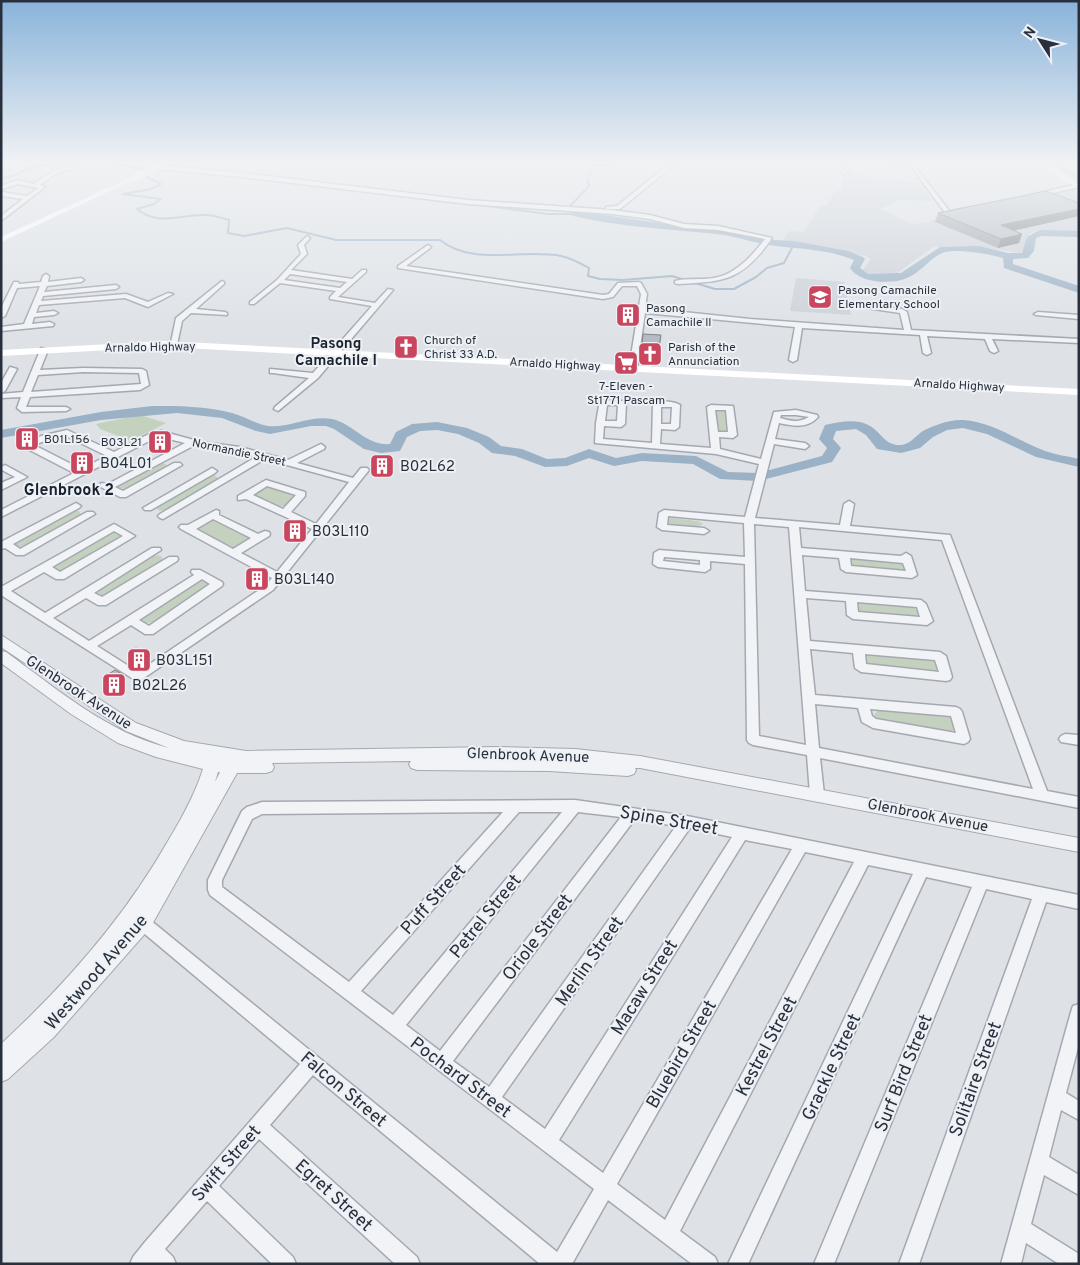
<svg xmlns="http://www.w3.org/2000/svg" width="1080" height="1265" viewBox="0 0 1080 1265" font-family="Overpass,sans-serif">
<rect width="100%" height="100%" fill="#dee2e7"/>
<g fill="#ccd1d9">
<path d="M848 173 919 183 932 201 899 200 880 209 911 224 925 223 932 221 931 220 1071 189 1079 196V232L1036 231 1029 234 1024 250 1020 253 987 248 933 247 896 274 867 275 862 271 871 259 866 256 783 240 789 231 804 232 820 206H827L836 189 842 190V177Z"/>
<path d="M796 278 844 282 851 315 790 311Z"/>
</g>
<g fill="#c4d1bf">
<path d="M715 410H726L729 431H718Z"/>
<path d="M140 415 166 423 131 441 100 429 96 424Z"/>
<path d="M160 463 166 464V468L128 489 117 488V485Z"/>
<path d="M214 475 218 478 216 482 168 509 160 511 157 509V506L206 477Z"/>
<path d="M267 486 293 494 295 497 286 506H276L255 495V493Z"/>
<path d="M72 511H79L81 514 26 545 18 547 15 545V542Z"/>
<path d="M670 518 698 521 703 524 697 527 669 525 666 523V519Z"/>
<path d="M216 520 247 536 249 540 237 548H234L199 530 200 526 208 521Z"/>
<path d="M111 532H117L121 536 65 570 57 571 53 569 54 566Z"/>
<path d="M158 555 162 557V561L106 596 96 594V590L150 557Z"/>
<path d="M852 558 899 561 904 563 906 571 856 568 850 566V559Z"/>
<path d="M200 580 207 583 205 588 153 622 144 624 140 622V618Z"/>
<path d="M859 602 912 606 917 610 918 614 915 617 861 612 856 609V604Z"/>
<path d="M868 653 931 659 937 663 938 668 934 672 870 665 865 661V656Z"/>
<path d="M879 709 945 715 953 719 956 728 951 732 877 720 874 715Z"/>
</g>
<g fill="none" stroke-linecap="round" stroke-linejoin="round">
<g stroke="#9ab1c6" stroke-width="2">
<path d="M104 161 146 170"/>
<path d="M155 170 176 171"/>
<path d="M147 177 161 184 151 189 123 194 161 199 154 204 137 209C159 227 181 214 206 215 214 215 221 218 229 220L228 233 244 236 287 228 336 240H440C474 267 521 248 561 256 571 258 580 263 589 268L588 276 600 279 623 280 672 276 715 289H734L756 277 767 268 784 263 794 244"/>
<path d="M1 178 13 176 32 167 66 161"/>
<path d="M480 205 547 214H576"/>
<path d="M572 210 570 206 590 185 587 182 593 166H610L607 161"/>
</g>
<path fill="#9ab1c6" fill-rule="evenodd" d="M1047 161H1052L1079 176V179Z"/>
<g fill="#9ab1c6" fill-rule="evenodd">
<path d="M576 211 681 226 718 228 775 240 794 241 848 251 863 257 865 259 860 268 868 274 901 273 940 247 979 246 1008 253H1022L1027 237 1040 230 1079 231V237L1042 236 1036 238 1034 251 1028 258 1013 259V264L1079 286V293L1004 268 1003 258C989 254 956 248 942 253 929 259 920 273 907 278 891 285 859 283 850 268L854 260C830 250 802 249 776 246 756 244 736 236 716 234 669 229 620 227 573 216L572 214Z"/>
<path d="M152 406C179 406 206 406 232 413 244 416 255 424 268 426 290 428 310 415 332 419 354 424 366 446 390 444L396 432 412 424 437 422 467 428 489 437 501 446 522 449 547 459 565 458 589 449 616 458 642 453 696 456 728 472 758 473 822 456 827 448 819 439 825 425C839 422 857 418 870 426 882 433 885 446 901 445 911 444 915 436 923 431 934 425 951 419 963 420 993 422 1018 441 1045 451 1056 455 1068 456 1079 459V467L1036 457 987 434 963 428 947 430 933 437 920 448 901 453 877 449 866 435 856 429 836 431 833 439 841 448 832 462 758 481 720 479 693 464 642 461 614 466 589 458 567 466 545 467 515 456 492 453 479 443 458 434 437 430 420 431 407 437 400 451 381 453 364 449 334 429 326 426H311L270 434 256 431 222 418 177 413 101 420 1 438V430L101 412Z"/>
</g>
<defs>
<g id="minor">
<path d="M114 161 242 173 468 200 612 210 650 215 684 224 718 226 772 238C743 280 725 282 677 284L675 283V281C687 278 701 280 714 278 735 275 753 255 765 239L718 230 684 228 650 219 612 214 468 204 242 177 145 168Z"/>
<path d="M673 161H679L620 209H606V207L617 206Z"/>
<path d="M850 161H855L846 174H842Z"/>
<path d="M880 161H911L950 212 961 209 964 211 947 215 910 165 882 163Z"/>
<path d="M1069 161 1079 163V166L1070 162Z"/>
<path d="M76 164 78 167 57 173 40 185 45 187 1 221V216L23 199 1 196V192L27 196 38 188 18 184 3 189 1 186 18 180 34 184 53 171Z"/>
<path d="M1077 184 1079 187 1035 197 1032 195Z"/>
<path d="M307 236 310 238 304 245 307 254 291 270 352 279 362 270H366V272L338 297 375 303 388 289 393 290 318 378 278 411 274 409 275 407 309 378 273 373H270V369L313 373 372 306 330 299V297L336 291 280 283 254 304H250V302L277 280 301 254 298 245ZM290 274 347 282 340 288 284 280Z"/>
<path d="M428 245 431 247 430 248 406 266 603 295 609 294 618 283 639 282 641 283 647 294 645 308 750 319 904 330 900 313 867 308V306L869 305 902 309 907 312 911 330 1079 339V343L992 339 998 351 994 353 990 351 985 339 927 336 931 353 927 355 923 353 920 335 802 328 797 360 793 362 789 360 795 327 645 313 637 368 633 370 629 368 641 294 637 286H622L613 297 603 299 398 268V266Z"/>
<path d="M46 274 49 276 48 282 81 278 84 280 81 282 47 286 44 292 116 285 119 287 116 289 43 296 41 301 126 294 148 302 168 293 173 294 148 307 125 298 39 305 36 313 54 311 58 313 54 315 34 317 32 324 50 322 54 324 53 326 1 331V327L24 324 40 286 17 288 5 316 1 318V308L14 282H18L19 284 41 282 43 276Z"/>
<path d="M222 281 224 282V284L196 309 225 312 227 313V315L191 313 182 321 177 345 170 347 176 318Z"/>
<path d="M1038 312 1079 315V319L1036 315 1034 314Z"/>
<path d="M41 348 48 350 40 370 83 368 142 369 146 371 149 385 140 390 30 397 26 407H66L70 409 66 411 22 412 17 408 21 397 1 398V394L23 392ZM83 372 139 373 141 384 31 392 38 375Z"/>
<path d="M10 367 17 369 5 391 1 393V383Z"/>
<path d="M600 400 622 401 626 403 625 424 621 427 604 426 603 439 652 443 653 404C659 400 674 401 680 405L679 427 675 430 661 429 660 444 711 448 707 407 711 405 733 406 737 435 733 438 719 437 720 449 761 459 774 412 796 410 817 415 818 417C807 429 793 426 779 423L775 439 805 443 809 446 805 449 774 444 755 518 840 525 844 504 849 501 854 504 850 526 950 535 1047 791 1079 797V808L820 758 824 794 822 798 817 799 812 798 810 794 807 755 753 745 749 743 747 740 745 564 710 561V569L705 572 658 567 653 564 654 553 659 550 745 557 744 523 668 516 667 525 704 528 709 531 704 534 662 530 657 527 659 513 664 510 745 517 759 464 716 454 595 443 596 423ZM607 405H618L617 421H605ZM661 407H672L671 424H661ZM715 410H726L728 432H718ZM781 415H796L809 417C799 423 790 421 780 418ZM754 524 789 527 806 745 759 736ZM799 527 942 540 1033 789 819 748 815 704 858 708 862 722 873 728 964 744 968 742 970 739 962 712 960 709 956 707 815 695 810 649 853 653 855 668 861 672 946 681 950 680 952 677 946 656 940 652 810 641 806 598 846 601 847 615 853 619 927 625 933 621 926 604 921 600 805 591 802 555 839 558 841 569 846 572 912 578 917 575 911 556 906 553 901 556 801 548ZM664 557 700 560V565L663 561ZM850 558 903 563 906 571 851 566ZM857 602 917 607 920 617 858 612ZM865 654 935 660 939 672 866 664ZM870 709 951 716 956 733 876 719 872 716Z"/>
<path d="M67 430 114 452 149 434 161 431 201 442 240 447 288 460 321 444 325 447 324 449 297 463 353 478 361 468H367L369 470 273 590 138 682 1 595V587L114 524 135 536 64 579H56L44 572 11 591 45 613 152 548H160L161 550 94 593 102 597 169 557H177L178 559 177 561 106 605H98L86 598 53 618 89 641 194 575 191 572 192 570H200L222 582 223 584 222 586 153 634H145L131 625 97 646 138 672 265 586 272 578 181 529 179 527 181 525H188L216 510 219 511V515L258 534 265 531 269 532 270 534 269 536 241 553 277 572 312 529 246 499 238 500V496L266 480 305 492V496L291 512 316 524 349 482 265 459 163 519 160 518 158 516 160 514 256 457 240 453 193 446 115 487 123 491 174 463H180L182 465 126 497H120L101 487V483L108 484 185 443 161 437 155 438 1 517V510L74 473 18 444V440L28 442 41 436ZM66 436 107 456 81 469 34 445 47 440ZM267 486 296 495 283 509 253 495ZM213 519 251 538 233 549 196 529ZM114 531 123 536 60 572 52 567ZM202 579 210 584 149 626 139 620Z"/>
<path d="M5 465 27 477 1 490V483L15 477 2 470 1 467Z"/>
<path d="M212 468 217 471 215 473 151 510H145L143 508Z"/>
<path d="M76 503 81 506 79 508 13 544 20 549 87 512H93L95 514 24 555H16L5 548 1 549V542Z"/>
<path d="M1065 734 1079 735V745L1061 742 1059 739 1061 736Z"/>
<path d="M575 800 687 816 1079 895V909L1046 902 919 1264H899L1032 899 986 889 834 1264H814L972 887 926 877 748 1264H728L913 874 868 865 680 1231 715 1257 718 1264H692L608 1200 572 1264H540L313 1075 270 1125 417 1257 420 1264H395L259 1139 219 1186 293 1257 296 1264H272L207 1201 165 1249 173 1257 176 1264H130L133 1257 145 1242 300 1064 134 925 131 920 134 915 139 913 144 915 557 1252 594 1189 210 895 208 890V880L242 811 247 807 262 802ZM503 812 349 982 222 887V880L252 819 262 814ZM519 812H562L393 1015 361 991ZM578 812 621 817 440 1051 406 1025ZM635 819 676 826 489 1087 453 1061ZM690 828 732 837 545 1129 502 1097ZM745 840 792 849 603 1173 559 1140ZM805 852 854 862 665 1220 617 1184Z"/>
<path d="M1079 1004V1044L1066 1093 1079 1101V1120L1061 1110 1049 1157 1079 1175V1195L1044 1175 1031 1224 1079 1254V1264H1059L1026 1243 1021 1264H1001L1071 1012 1073 1006Z"/>
</g>
<path id="tertiary" d="M1 635 136 723 184 741 246 751 499 747 575 749 640 756 1079 838V852L640 768H635L636 770 634 774 628 776 549 771 417 770 411 768 409 764 411 761 272 763 274 767 272 771 266 773H237L150 928 54 1037 8 1079 1 1082V1044C66 984 124 918 168 841 182 818 195 794 203 769L156 757 118 743 71 714 1 663V651L6 652C57 689 108 733 169 748L126 731 1 647ZM218 772H220L215 782Z"/>
</defs>
<use href="#minor" stroke="#a4a9b1" stroke-width="3"/>
<use href="#tertiary" stroke="#a4a9b1" stroke-width="2"/>
<use href="#minor" fill="#f1f3f6" fill-rule="evenodd"/>
<use href="#tertiary" fill="#f1f3f6" fill-rule="evenodd"/>
<g fill="#fff" fill-rule="evenodd">
<path d="M1035 161H1042L1079 184V189Z"/>
<path d="M136 175 140 177 138 178 1 242V237Z"/>
<path d="M165 341 1079 389V395L165 347 1 356V350Z"/>
</g>
<path stroke="#fff" stroke-width="8" d="M136 177 155 167 159 161"/>
</g>
<g fill="#9ca1a9">
<path d="M1079 203V216L1013 231 1022 234 1019 243 998 248 935 222 938 213Z"/>
<path d="M661 335 658 361 640 360 642 346Z"/>
<path d="M129 652H143L146 660 139 665 132 660Z"/>
<path d="M122 674 126 682 114 691 106 686 102 678Z"/>
</g>
<g fill="#7f8389">
<path d="M1079 209V216L998 234 1001 225Z"/>
<path d="M1022 234 1019 243 998 248 1001 239Z"/>
<path d="M143 652 146 660 139 665 136 657Z"/>
<path d="M122 674 126 682 114 691 110 683Z"/>
</g>
<g fill="#b5bbc4" stroke="#7f8389">
<path d="M1046 191 1079 203V209L1001 225 1022 234 1001 239 938 213Z"/>
<path d="M643 334 661 335 659 348 642 346Z"/>
<path d="M136 648 143 652 136 657 129 652Z"/>
<path d="M115 670 122 674 110 683 102 678Z"/>
</g>
<linearGradient id="sky" x2="0" y2="1"><stop stop-color="#89b3da"/><stop offset="0.48" stop-color="#f0f2f4"/><stop offset="1" stop-color="#f0f2f4" stop-opacity="0"/></linearGradient>
<rect width="1080" height="338" fill="url(#sky)"/>
<defs>
<symbol id="school-square" viewBox="-11 -11 22 22"><rect x="-9" y="-9" width="18" height="18" rx="4" fill="#c9465e" stroke="#edf1f5"/><path d="M0-5L7-2L0 1L-7-2ZM-4 1L0 2.5L4 1V4Q0 6-4 4Z" fill="#fff"/></symbol>
<symbol id="building-square" viewBox="-11 -11 22 22"><rect x="-9" y="-9" width="18" height="18" rx="4" fill="#c9465e" stroke="#edf1f5"/><path d="M-4-6H4V6H1V3H-1V6H-4ZM-2.5-4.3h1.7v1.8h-1.7ZM.8-4.3h1.7v1.8H.8ZM-2.5-1h1.7V.8h-1.7ZM.8-1h1.7V.8H.8Z" fill="#fff"/></symbol>
<symbol id="church-square" viewBox="-11 -11 22 22"><rect x="-9" y="-9" width="18" height="18" rx="4" fill="#c9465e" stroke="#edf1f5"/><path d="M-1.2-6h2.4v3.5h3.3v2.4h-3.3V6h-2.4V-.1h-3.3v-2.4h3.3Z" fill="#fff"/></symbol>
<symbol id="supermarket-square" viewBox="-11 -11 22 22"><rect x="-9" y="-9" width="18" height="18" rx="4" fill="#c9465e" stroke="#edf1f5"/><path d="M-6-5.5h2.5l.6 2H6L4.5 2H-2.5L-4.4-4H-6ZM-1.5 3.2a1.3 1.3 0 1 0 .1 0ZM3 3.2a1.3 1.3 0 1 0 .1 0Z" fill="#fff"/></symbol>
</defs>
<g fill-rule="evenodd">
<use href="#school-square" x="806" y="283" width="28" height="28"/>
<use href="#building-square" x="614" y="301" width="28" height="28"/>
<use href="#church-square" x="392" y="333" width="28" height="28"/>
<use href="#church-square" x="636" y="340" width="28" height="28"/>
<use href="#supermarket-square" x="612" y="349" width="28" height="28"/>
<use href="#building-square" x="13" y="425" width="28" height="28"/>
<use href="#building-square" x="146" y="428" width="28" height="28"/>
<use href="#building-square" x="68" y="449" width="28" height="28"/>
<use href="#building-square" x="368" y="452" width="28" height="28"/>
<use href="#building-square" x="281" y="517" width="28" height="28"/>
<use href="#building-square" x="243" y="565" width="28" height="28"/>
<use href="#building-square" x="125" y="646" width="28" height="28"/>
<use href="#building-square" x="100" y="671" width="28" height="28"/>
</g>
<g text-anchor="middle" stroke-width="4" stroke-linejoin="round" paint-order="stroke">
<g font-size="12" fill="#28303d" stroke="#edf1f5" text-anchor="start">
<text x="838" y="294">Pasong Camachile<tspan x="838" dy="14">Elementary School</tspan></text>
<text x="646" y="312">Pasong<tspan x="646" dy="14">Camachile ll</tspan></text>
<text x="424" y="344">Church of<tspan x="424" dy="14">Christ 33 A.D.</tspan></text>
<text x="668" y="351">Parish of the<tspan x="668" dy="14">Annunciation</tspan></text>
<text x="626" y="390" text-anchor="middle">7-Eleven -<tspan x="626" dy="14">St1771 Pascam</tspan></text>
<text x="44" y="443">B01L156</text>
<text x="142" y="446" text-anchor="end">B03L21</text>
</g>
<g font-size="12" fill="#28303d" stroke="#edf1f5">
<text transform="translate(150 347) rotate(-1)" y="4">Arnaldo Highway</text>
<text transform="translate(555 364) rotate(3)" y="4">Arnaldo Highway</text>
<text transform="translate(959 385) rotate(3)" y="4">Arnaldo Highway</text>
<text transform="translate(239 452) rotate(12)" y="4">Normandie Street</text>
</g>
<g font-size="15" font-weight="bold" fill="#1a222e" stroke="#edf1f5">
<text x="336" y="348">Pasong<tspan x="336" dy="17">Camachile I</tspan></text>
</g>
<g font-size="15" fill="#28303d" stroke="#edf1f5" text-anchor="start">
<text x="100" y="468">B04L01</text>
<text x="400" y="471">B02L62</text>
<text x="312" y="536">B03L110</text>
<text x="274" y="584">B03L140</text>
<text x="156" y="665">B03L151</text>
<text x="132" y="690">B02L26</text>
</g>
<g font-size="15" fill="#28303d" stroke="#edf1f5">
<text transform="translate(79 692) rotate(33)" y="5">Glenbrook Avenue</text>
<text transform="translate(528 755) rotate(2)" y="5">Glenbrook Avenue</text>
<text transform="translate(928 815) rotate(11)" y="5">Glenbrook Avenue</text>
</g>
<g font-size="16" font-weight="bold" fill="#1a222e" stroke="#edf1f5">
<text x="69" y="495">Glenbrook 2</text>
</g>
<g font-size="18" fill="#28303d" stroke="#edf1f5">
<text transform="translate(669 820) rotate(10)" y="6">Spine Street</text>
<text transform="translate(433 899) rotate(-48)" y="6">Puff Street</text>
<text transform="translate(485 916) rotate(-51)" y="6">Petrel Street</text>
<text transform="translate(537 937) rotate(-53)" y="6">Oriole Street</text>
<text transform="translate(589 961) rotate(-55)" y="6">Merlin Street</text>
<text transform="translate(96 972) rotate(-49)" y="6">Westwood Avenue</text>
<text transform="translate(644 987) rotate(-58)" y="6">Macaw Street</text>
<text transform="translate(766 1046) rotate(-62)" y="6">Kestrel Street</text>
<text transform="translate(681 1054) rotate(-60)" y="6">Bluebird Street</text>
<text transform="translate(831 1067) rotate(-65)" y="6">Grackle Street</text>
<text transform="translate(903 1073) rotate(-68)" y="6">Surf Bird Street</text>
<text transform="translate(461 1077) rotate(37)" y="6">Pochard Street</text>
<text transform="translate(975 1079) rotate(-70)" y="6">Solitaire Street</text>
<text transform="translate(344 1089) rotate(40)" y="6">Falcon Street</text>
<text transform="translate(226 1163) rotate(-49)" y="6">Swift Street</text>
<text transform="translate(334 1195) rotate(42)" y="6">Egret Street</text>
</g>
</g>
<rect width="1080" height="1265" fill="none" stroke="#28303d" stroke-width="5"/>
<g transform="translate(1040 40) rotate(306)" stroke="#edf1f5" stroke-width="4" paint-order="stroke">
<path d="M0-4L9 19L0 12L-9 19Z" fill="#28303d"/>
<text y="-8" font-size="14" font-weight="bold" text-anchor="middle" fill="#28303d">N</text>
</g>
</svg>
